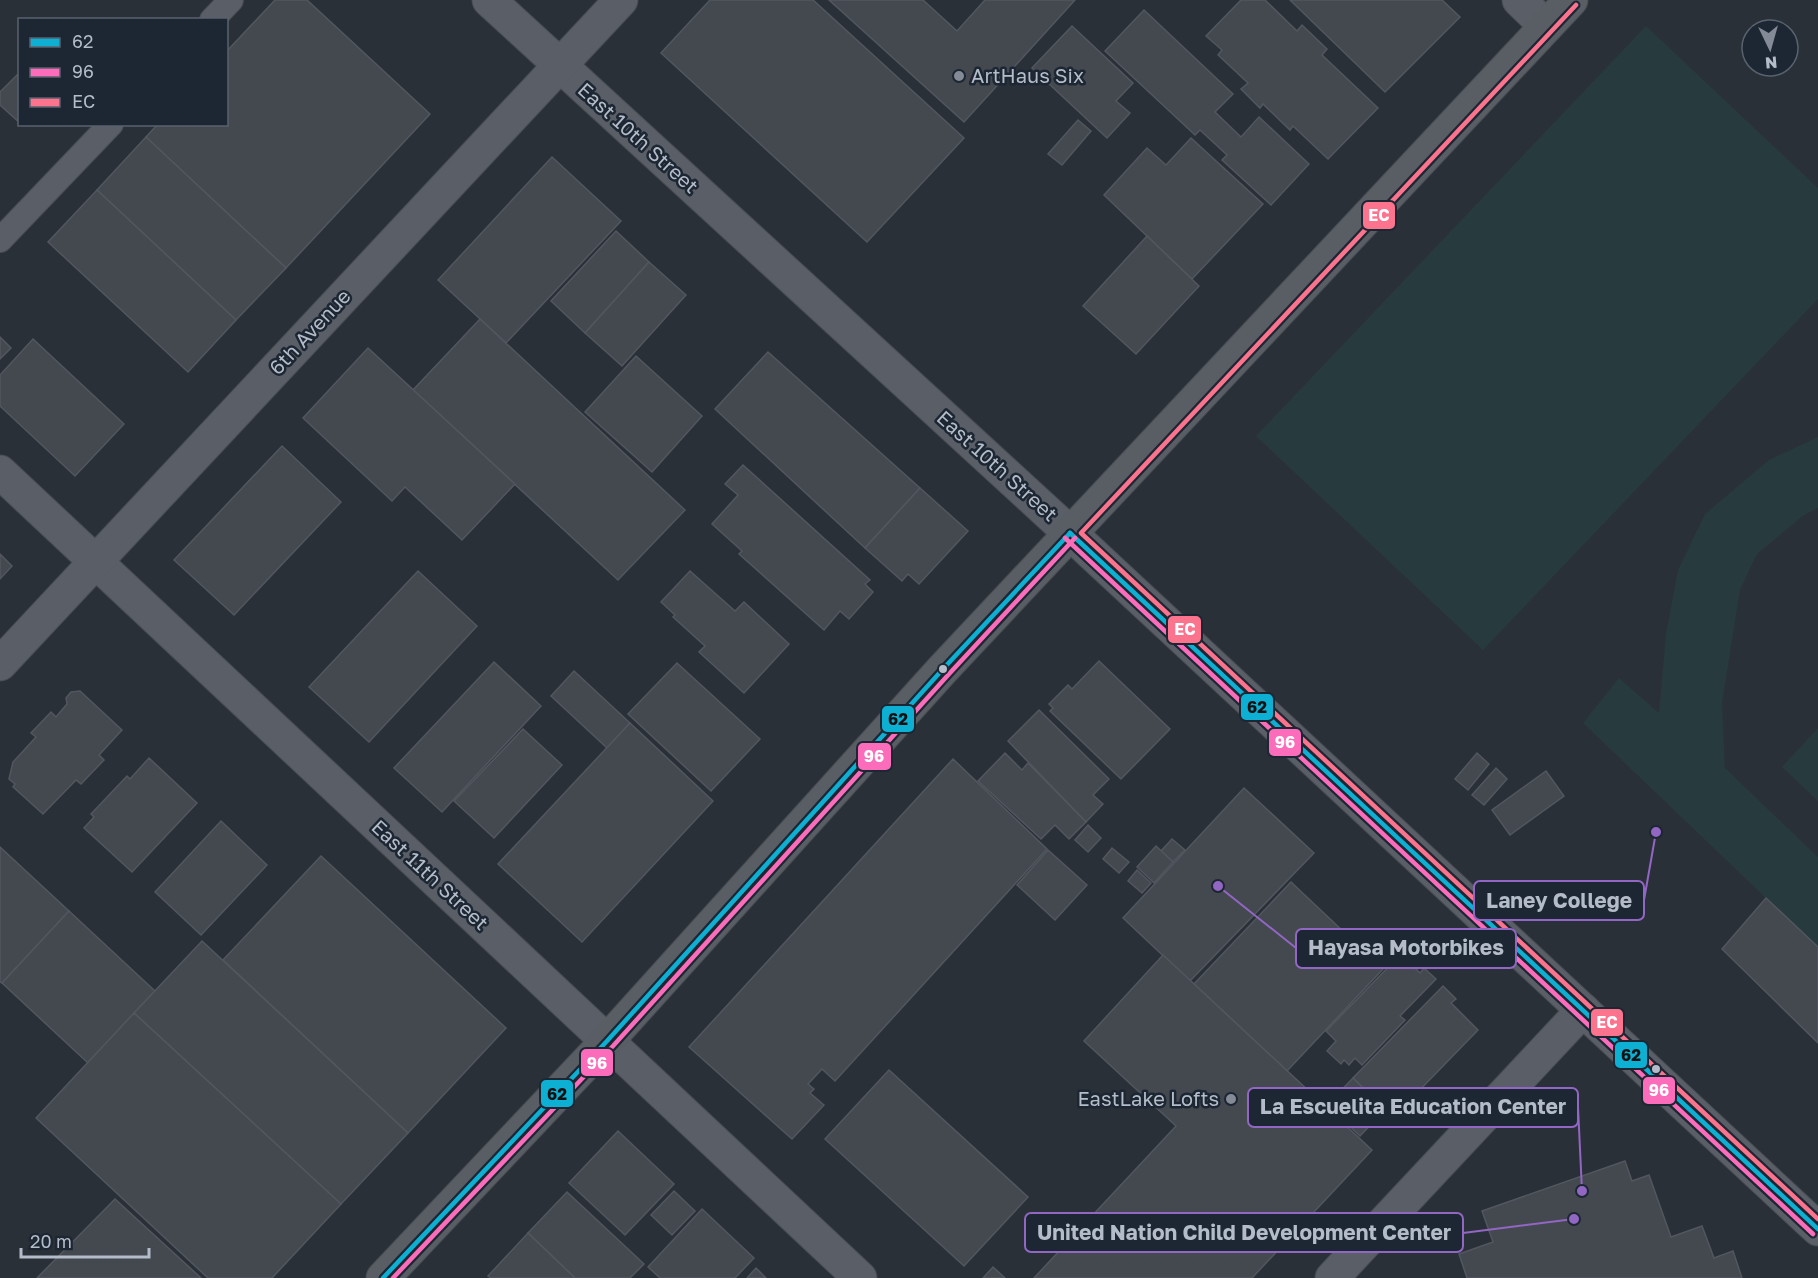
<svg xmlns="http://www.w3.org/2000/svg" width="1818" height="1278" viewBox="0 0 1818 1278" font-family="'Golos Text',sans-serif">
<rect width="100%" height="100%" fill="#2a3038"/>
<g fill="#273a3e">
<path d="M1646 26 1818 188V299L1483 650 1256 436Z"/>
<path d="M1818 437V508L1804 515 1757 554 1740 590 1722 703 1725 768 1818 857V948L1583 723 1619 678 1659 713 1666 634 1678 570 1705 514 1769 460Z"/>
<path d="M1818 728V801L1782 767Z"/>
</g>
<g fill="#444950" stroke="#52575f" stroke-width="1.5">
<path d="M275 0H307L430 114 286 268 146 137 158 124H226V52Z"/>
<path d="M710 0H813L964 138 867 242 661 53Z"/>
<path d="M829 0H923L957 31 985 0H1075L964 122Z"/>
<path d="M1241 0H1265L1297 31 1302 25 1327 49 1322 55 1378 108 1328 159 1293 126 1290 130 1263 104 1260 108 1241 89 1248 83 1218 55 1222 50 1206 36Z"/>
<path d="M1290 0H1442L1460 17 1385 92Z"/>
<path d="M1144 10 1233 94 1215 112 1241 137 1259 117 1309 164 1271 205 1222 160 1227 155 1200 130 1195 135 1105 51Z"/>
<path d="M1072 26 1133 83 1116 101 1130 113 1107 138 1032 68Z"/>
<path d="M20 72V123L0 105V92Z"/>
<path d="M1078 120 1091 131 1062 165 1048 154Z"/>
<path d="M146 137 286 268 236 320 97 190Z"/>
<path d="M1191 138 1263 204 1192 279 1104 195 1147 148 1166 165Z"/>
<path d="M552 157 621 221 506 343 438 280Z"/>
<path d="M97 190 236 320 188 372 48 242Z"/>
<path d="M616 231 649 262 585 333 551 301Z"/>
<path d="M1147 236 1199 286 1136 354 1083 306Z"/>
<path d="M649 262 686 295 622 366 585 333Z"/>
<path d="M480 319 685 510 618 580 413 390Z"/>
<path d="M0 337 11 348 0 359Z"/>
<path d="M33 339 124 424 75 476 0 406V375Z"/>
<path d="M368 348 515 484 462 540 405 487 392 501 303 418Z"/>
<path d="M768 352 920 488 865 548 715 409Z"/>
<path d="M636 356 702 416 652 472 585 412Z"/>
<path d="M282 446 341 502 234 615 174 560Z"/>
<path d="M743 465 870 580 865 584 873 592 849 619 840 611 824 630 739 554 742 551 712 524 738 495 725 484Z"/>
<path d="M920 488 968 531 919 584 908 574 902 581 865 548Z"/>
<path d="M0 554 12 566 0 579Z"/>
<path d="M418 571 477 626 369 742 309 687Z"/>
<path d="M690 571 735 611 744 602 789 644 744 693 699 652 705 646 673 617 675 615 661 602Z"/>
<path d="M1099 661 1170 729 1121 779 1050 711 1053 708 1049 704 1068 685 1072 689Z"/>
<path d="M494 662 541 706 442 812 394 768Z"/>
<path d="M677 663 760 739 711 791 628 714Z"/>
<path d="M574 671 630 723 607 748 551 696Z"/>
<path d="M80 691 122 730 99 755 104 760 81 784 76 780 43 814 13 787 15 784 9 779 13 762 36 737 31 733 51 712 56 717 67 704 66 698 71 692Z"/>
<path d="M1039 710 1109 779 1093 795 1103 804 1086 822 1008 741Z"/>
<path d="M630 723 713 801 582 942 498 864Z"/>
<path d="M523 729 562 765 494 838 454 801Z"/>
<path d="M1005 753 1022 770 1028 763 1086 822 1069 839 1055 825 1041 839 978 781Z"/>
<path d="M1477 753 1489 764 1468 790 1455 779Z"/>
<path d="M149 758 197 803 132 872 84 828 94 817 91 814 127 776 130 779Z"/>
<path d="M953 759 1047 849 835 1081 822 1069 808 1084 814 1089 810 1093 824 1105 792 1139 689 1047Z"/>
<path d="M1496 768 1507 779 1484 805 1472 795Z"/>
<path d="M1546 771 1564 796 1510 835 1492 810Z"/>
<path d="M1244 788 1314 853 1190 981 1123 918Z"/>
<path d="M221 821 267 865 201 935 155 892Z"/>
<path d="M1088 825 1101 838 1088 852 1075 840Z"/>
<path d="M1172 839 1185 850 1173 862 1161 851Z"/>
<path d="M1156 846 1173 862 1154 883 1137 867Z"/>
<path d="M0 847 69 911 2 983 0 982Z"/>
<path d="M1112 848 1129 862 1119 873 1103 859Z"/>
<path d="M1048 850 1087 885 1055 920 1017 885Z"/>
<path d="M321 856 506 1028 408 1133 223 960Z"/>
<path d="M1137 870 1151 883 1142 893 1128 881Z"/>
<path d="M1291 882 1383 969 1287 1071 1194 984Z"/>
<path d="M1766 898 1818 947V1043L1722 949Z"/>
<path d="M69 911 155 991 88 1063 2 983Z"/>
<path d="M202 941 408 1133 341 1204 134 1013Z"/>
<path d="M1401 954 1420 973 1424 968 1436 979 1400 1016 1405 1020 1362 1065 1355 1058 1349 1065 1344 1060 1341 1064 1327 1051 1336 1041 1326 1031Z"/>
<path d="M1163 955 1372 1150 1252 1278H1034L1176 1126 1084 1041Z"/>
<path d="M1443 986 1456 999 1451 1003 1478 1030 1410 1100 1399 1089 1381 1106 1353 1078Z"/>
<path d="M134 1013 341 1204 272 1278H208L36 1118Z"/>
<path d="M889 1070 1028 1197 964 1266 825 1139Z"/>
<path d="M1353 1078 1385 1110 1360 1136 1327 1105Z"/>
<path d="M618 1131 674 1184 625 1235 569 1183Z"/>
<path d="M1625 1161 1632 1181 1649 1175 1671 1237 1702 1226 1714 1258 1733 1251 1742 1278H1467L1459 1254 1493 1242 1482 1211Z"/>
<path d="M674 1191 695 1211 672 1235 651 1215Z"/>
<path d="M567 1192 644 1264 630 1278H575L528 1233Z"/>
<path d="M115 1199 201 1278H37Z"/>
<path d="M702 1209 754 1258 735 1278H660L648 1267Z"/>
<path d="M528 1233 575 1278H491L488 1276Z"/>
<path d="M993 1267 1005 1278H983Z"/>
<path d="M756 1268 766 1278H747Z"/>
</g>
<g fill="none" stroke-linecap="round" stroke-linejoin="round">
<defs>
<g id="lane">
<path d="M212 20 231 0"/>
<path d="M0 240 111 124"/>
</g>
<g id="street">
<path d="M489 0 1070 533 1818 1229"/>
<path d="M1519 0 1546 26"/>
<path d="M0 472 860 1278"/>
<path d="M0 664 621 0"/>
<path d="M1332 1278 1583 1010"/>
</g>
<path id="secondary" d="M383 1278 607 1041 943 669 1571 0"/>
</defs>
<use href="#lane" stroke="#484c53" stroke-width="26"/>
<use href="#street" stroke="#484c53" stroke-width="35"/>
<use href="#secondary" stroke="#484c53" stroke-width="35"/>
<use href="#lane" stroke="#5a5e66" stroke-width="24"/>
<use href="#street" stroke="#5a5e66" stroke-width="33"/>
<use href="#secondary" stroke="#595d64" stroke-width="33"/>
<defs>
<g id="bus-1">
<path d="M1070 533 1818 1229"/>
<path d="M383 1278 607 1041 943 669 1070 533"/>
</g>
<g id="bus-2">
<path d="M1065 538 1813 1234"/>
<path d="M393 1278 613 1046 949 674 1075 538"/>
</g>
<path id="bus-3" d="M1576 5 1081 533 1818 1219"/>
</defs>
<use href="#bus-1" stroke="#1d2633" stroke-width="9"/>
<use href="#bus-2" stroke="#1d2633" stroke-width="9"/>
<use href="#bus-3" stroke="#1d2633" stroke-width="9"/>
<use href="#bus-1" stroke="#0dafd3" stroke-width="4.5"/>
<use href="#bus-2" stroke="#fb6dba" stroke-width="4.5"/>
<use href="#bus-3" stroke="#fc738d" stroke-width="4.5"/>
</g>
<g fill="#848b96" stroke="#1d2633" stroke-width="2">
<circle cx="959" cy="76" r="6"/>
<circle cx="1231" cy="1099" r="6"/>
</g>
<g fill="#b4bcc9" stroke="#1d2633" stroke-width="2">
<circle cx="943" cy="669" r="5"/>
<circle cx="1656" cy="1069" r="5"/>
</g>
<g text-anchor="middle" stroke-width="5" stroke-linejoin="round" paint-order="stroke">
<g font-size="20" fill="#b4bcc9" stroke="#1d2633" text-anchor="start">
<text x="971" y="83">ArtHaus Six</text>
<text x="1219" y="1106" text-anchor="end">EastLake Lofts</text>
</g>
<g font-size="20" fill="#b4bcc9" stroke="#1d2633">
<text transform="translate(638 138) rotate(42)" y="7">East 10th Street</text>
<text transform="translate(310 332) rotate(-47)" y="7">6th Avenue</text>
<text transform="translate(997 466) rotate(42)" y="7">East 10th Street</text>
<text transform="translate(430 875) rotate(43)" y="7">East 11th Street</text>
</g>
</g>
<path fill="none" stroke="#9266c3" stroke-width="2" d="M1656 832L1644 900M1218 886L1296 948M1582 1191L1578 1107M1574 1219L1463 1233"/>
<g fill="#9266c3" stroke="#1d2633" stroke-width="2">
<circle cx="1656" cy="832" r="6"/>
<circle cx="1218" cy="886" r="6"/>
<circle cx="1582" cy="1191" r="6"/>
<circle cx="1574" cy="1219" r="6"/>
</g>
<g fill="#1d2633" stroke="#9266c3" stroke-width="2">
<rect x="1474" y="881" width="170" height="39" rx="6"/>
<rect x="1296" y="929" width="220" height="39" rx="6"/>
<rect x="1248" y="1088" width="330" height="39" rx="6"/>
<rect x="1025" y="1213" width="438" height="39" rx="6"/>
</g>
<g font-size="21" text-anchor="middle" font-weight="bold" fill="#b4bcc9">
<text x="1559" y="908">Laney College</text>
<text x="1406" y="955">Hayasa Motorbikes</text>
<text x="1413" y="1114">La Escuelita Education Center</text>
<text x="1244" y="1240">United Nation Child Development Center</text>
</g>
<g stroke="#1d2633" stroke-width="2">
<rect x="1362" y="201" width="34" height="29" rx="6" fill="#fc738d"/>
<rect x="1167" y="615" width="35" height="29" rx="6" fill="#fc738d"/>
<rect x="1240" y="693" width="34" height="28" rx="6" fill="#0dafd3"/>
<rect x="881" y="705" width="34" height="28" rx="6" fill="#0dafd3"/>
<rect x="1268" y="728" width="34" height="29" rx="6" fill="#fb6dba"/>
<rect x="857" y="742" width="35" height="29" rx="6" fill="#fb6dba"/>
<rect x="1590" y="1008" width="34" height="29" rx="6" fill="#fc738d"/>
<rect x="1614" y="1041" width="34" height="28" rx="6" fill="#0dafd3"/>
<rect x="580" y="1048" width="34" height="29" rx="6" fill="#fb6dba"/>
<rect x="1642" y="1076" width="34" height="29" rx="6" fill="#fb6dba"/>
<rect x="540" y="1079" width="34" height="29" rx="6" fill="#0dafd3"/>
</g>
<g font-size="16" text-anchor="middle" font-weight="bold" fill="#fff">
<text x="1379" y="221">EC</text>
<text x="1185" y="635">EC</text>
<text x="1285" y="748">96</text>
<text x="874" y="762">96</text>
<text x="1607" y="1028">EC</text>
<text x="597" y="1069">96</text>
<text x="1659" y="1096">96</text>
</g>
<g font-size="16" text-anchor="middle" font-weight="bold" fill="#111">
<text x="1257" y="713">62</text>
<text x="898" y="725">62</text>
<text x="1631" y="1061">62</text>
<text x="557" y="1100">62</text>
</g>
<rect x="18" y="18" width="210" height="108" fill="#1d2633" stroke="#59626f" stroke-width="1.5"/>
<rect x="30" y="38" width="30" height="9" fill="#0dafd3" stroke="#59626f" stroke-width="1.5"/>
<text x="72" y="48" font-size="18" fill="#b4bcc9">62</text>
<rect x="30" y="68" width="30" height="9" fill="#fb6dba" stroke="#59626f" stroke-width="1.5"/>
<text x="72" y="78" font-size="18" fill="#b4bcc9">96</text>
<rect x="30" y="98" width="30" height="9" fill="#fc738d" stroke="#59626f" stroke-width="1.5"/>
<text x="72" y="108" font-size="18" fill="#b4bcc9">EC</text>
<g transform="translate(1770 48) rotate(175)"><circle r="28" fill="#1d2633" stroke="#59626f" stroke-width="1.5"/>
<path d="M0-4.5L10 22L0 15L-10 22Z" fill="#848b96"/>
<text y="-9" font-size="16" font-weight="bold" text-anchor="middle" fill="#b4bcc9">N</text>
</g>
<path d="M21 1248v9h128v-9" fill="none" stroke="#b4bcc9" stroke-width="3"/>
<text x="30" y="1248" font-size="18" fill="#b4bcc9" stroke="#1d2633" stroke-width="4.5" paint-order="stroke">20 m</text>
</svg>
